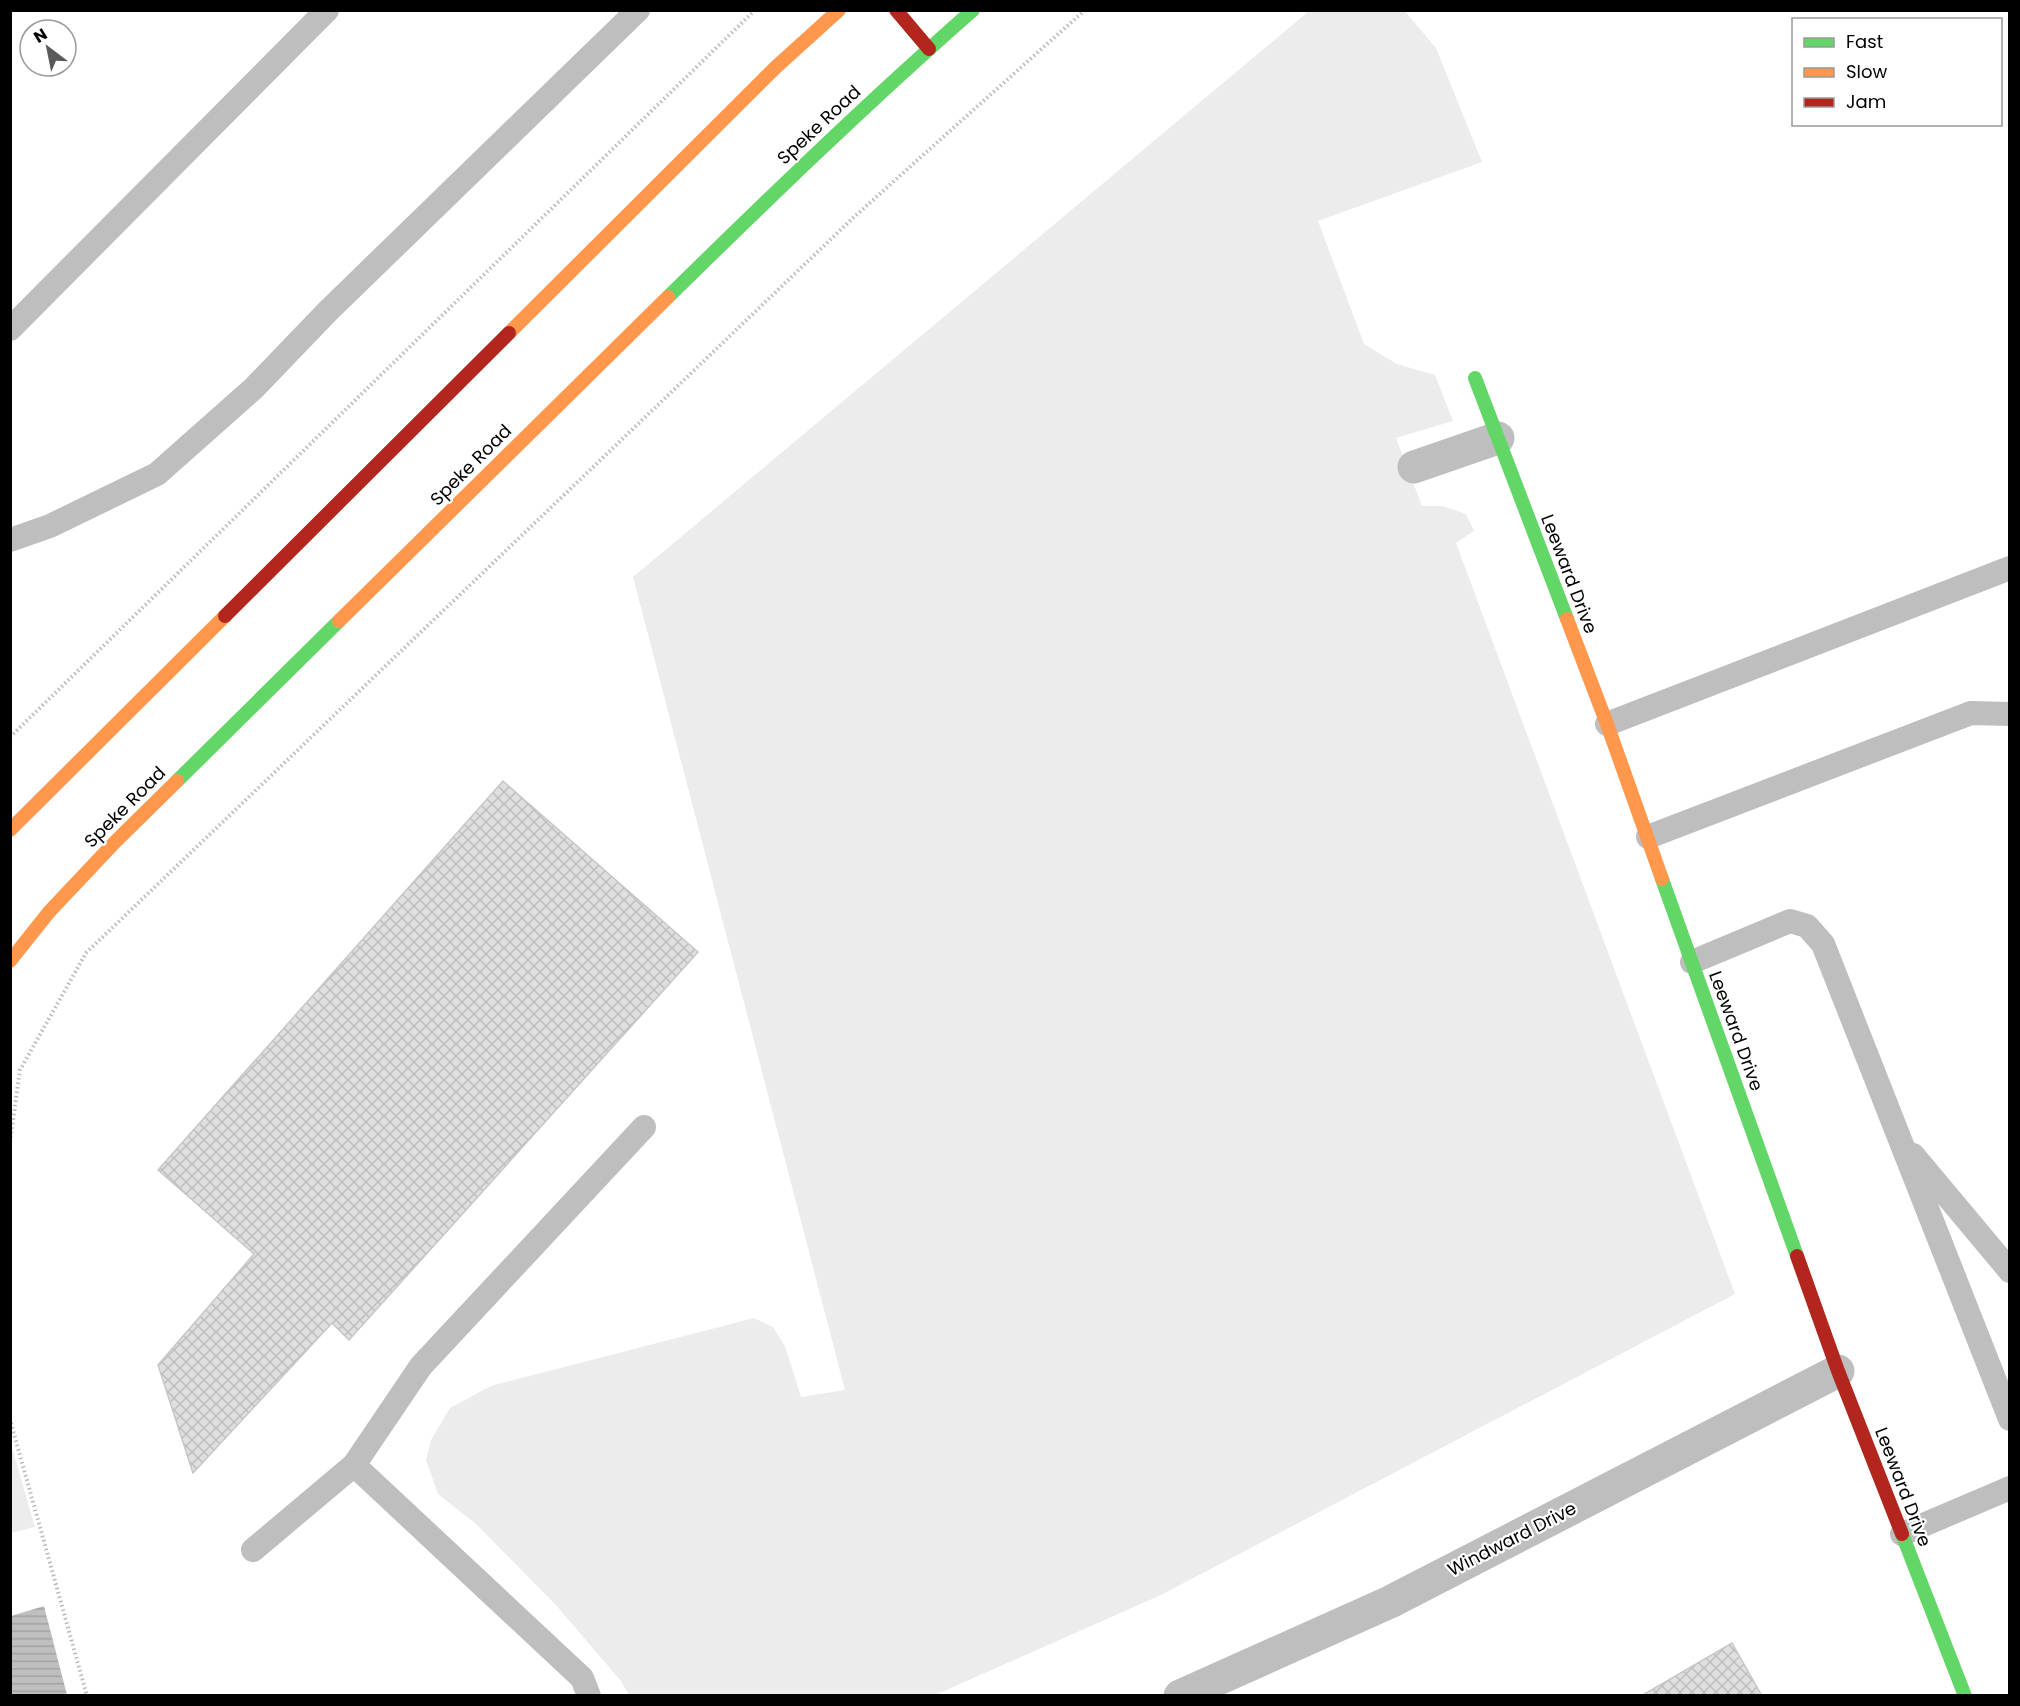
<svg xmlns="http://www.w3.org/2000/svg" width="2020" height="1706" viewBox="0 0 2020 1706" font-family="Poppins,sans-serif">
<defs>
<pattern id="water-rules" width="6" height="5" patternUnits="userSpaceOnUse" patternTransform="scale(1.5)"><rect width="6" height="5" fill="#bfbfbf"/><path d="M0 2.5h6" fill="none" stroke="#a2a2a2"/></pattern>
<pattern id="building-cross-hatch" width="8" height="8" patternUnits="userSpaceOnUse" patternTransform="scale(1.5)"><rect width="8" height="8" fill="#dfdfdf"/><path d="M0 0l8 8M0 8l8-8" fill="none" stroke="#bebebe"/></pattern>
</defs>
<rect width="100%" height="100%" fill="#fff"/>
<g fill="#ececec">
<path d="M1309 11H1405L1436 48 1482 162 1318 221 1364 344 1397 364 1435 375 1453 421 1396 438 1422 506H1443L1466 514 1474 531 1456 543 1735 1294 1161 1595 935 1695H629L621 1681 555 1604 476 1524 438 1494 426 1460 431 1440 450 1408 491 1386 754 1318 773 1327 785 1346 801 1397 845 1390 633 577Z"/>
<path d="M11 1444 35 1527 11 1533 10 1444Z"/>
</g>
<path fill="url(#water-rules)" d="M44 1606 67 1695H11V1616Z"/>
<g fill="url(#building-cross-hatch)" stroke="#c7c7c7" stroke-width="1.5">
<path d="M503 781 698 952 349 1340 332 1323 193 1473 158 1365 254 1254 158 1170Z"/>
<path d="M1732 1643 1762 1696H1641Z"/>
</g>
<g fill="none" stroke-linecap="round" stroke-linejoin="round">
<g stroke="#b9b9b9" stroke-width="4" stroke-dasharray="1.5 3" stroke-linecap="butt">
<path d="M10 737 755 10"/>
<path d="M10 1142 20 1070 86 953 854 217 1085 10"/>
<path d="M11 1423 87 1696"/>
</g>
<g stroke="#bebebe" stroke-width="24">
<path d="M10 329 327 10"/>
<path d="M10 540 50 526 157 474 254 388 328 311 638 10"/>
<path d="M1607 724 2010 568"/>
<path d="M1648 837 1971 713 2010 714"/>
<path d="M1692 962 1790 921 1807 926 1823 944 2010 1419"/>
<path d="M1913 1155 2010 1271"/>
<path d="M1902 1534 2010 1488"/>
<path d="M253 1550 354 1465"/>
<path d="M589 1696 582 1678 354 1465 421 1366 644 1127"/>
</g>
<g stroke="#bebebe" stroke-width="33">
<path d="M1414 467 1498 438"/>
<path d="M1180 1696 1390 1602 1838 1371"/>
</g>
<g stroke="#63d668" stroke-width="14">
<path d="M668 297C768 199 868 102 973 10"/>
<path d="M1475 378 1567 619"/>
<path d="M177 781 339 621"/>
<path d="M1662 879 1797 1256"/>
<path d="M1902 1534 1965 1696"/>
</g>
<g stroke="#ff974d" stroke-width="14">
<path d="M509 333 776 67 839 10"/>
<path d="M1567 619 1607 724 1662 879"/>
<path d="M339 621 668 297"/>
<path d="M10 830 225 616"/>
<path d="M10 961 49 912 115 842 177 781"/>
</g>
<g stroke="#b3261e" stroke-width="14">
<path d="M896 10 929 49"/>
<path d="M225 616 509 333"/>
<path d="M1797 1256 1838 1371 1902 1534"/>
</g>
</g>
<g text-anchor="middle" stroke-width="4.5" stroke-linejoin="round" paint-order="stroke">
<g font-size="18" fill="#000" stroke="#fff">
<text transform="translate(819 125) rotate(-43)" y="6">Speke Road</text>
<text transform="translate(471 465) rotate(-45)" y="6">Speke Road</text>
<text transform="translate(1569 574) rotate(69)" y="6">Leeward Drive</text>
<text transform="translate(125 807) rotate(-45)" y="6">Speke Road</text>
<text transform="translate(1736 1031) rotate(70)" y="6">Leeward Drive</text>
<text transform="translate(1903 1487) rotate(69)" y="6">Leeward Drive</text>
<text transform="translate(1512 1539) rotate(-27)" y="6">Windward Drive</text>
</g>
</g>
<rect width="2020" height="1706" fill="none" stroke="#000000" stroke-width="24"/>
<rect x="1792" y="18" width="210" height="108" fill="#ffffff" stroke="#999999" stroke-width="1.5"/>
<rect x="1804" y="38" width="30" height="9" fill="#63d668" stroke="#999999" stroke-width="1.5"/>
<text x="1846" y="48" font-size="18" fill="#000000">Fast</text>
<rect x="1804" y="68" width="30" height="9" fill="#ff974d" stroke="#999999" stroke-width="1.5"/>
<text x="1846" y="78" font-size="18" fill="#000000">Slow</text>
<rect x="1804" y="98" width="30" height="9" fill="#b3261e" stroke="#999999" stroke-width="1.5"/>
<text x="1846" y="108" font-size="18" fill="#000000">Jam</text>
<g transform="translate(48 48) rotate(328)"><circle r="28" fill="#ffffff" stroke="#999999" stroke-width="1.5"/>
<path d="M0-4.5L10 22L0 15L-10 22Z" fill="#595959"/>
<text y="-9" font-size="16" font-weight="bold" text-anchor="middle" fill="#000000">N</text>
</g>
</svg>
